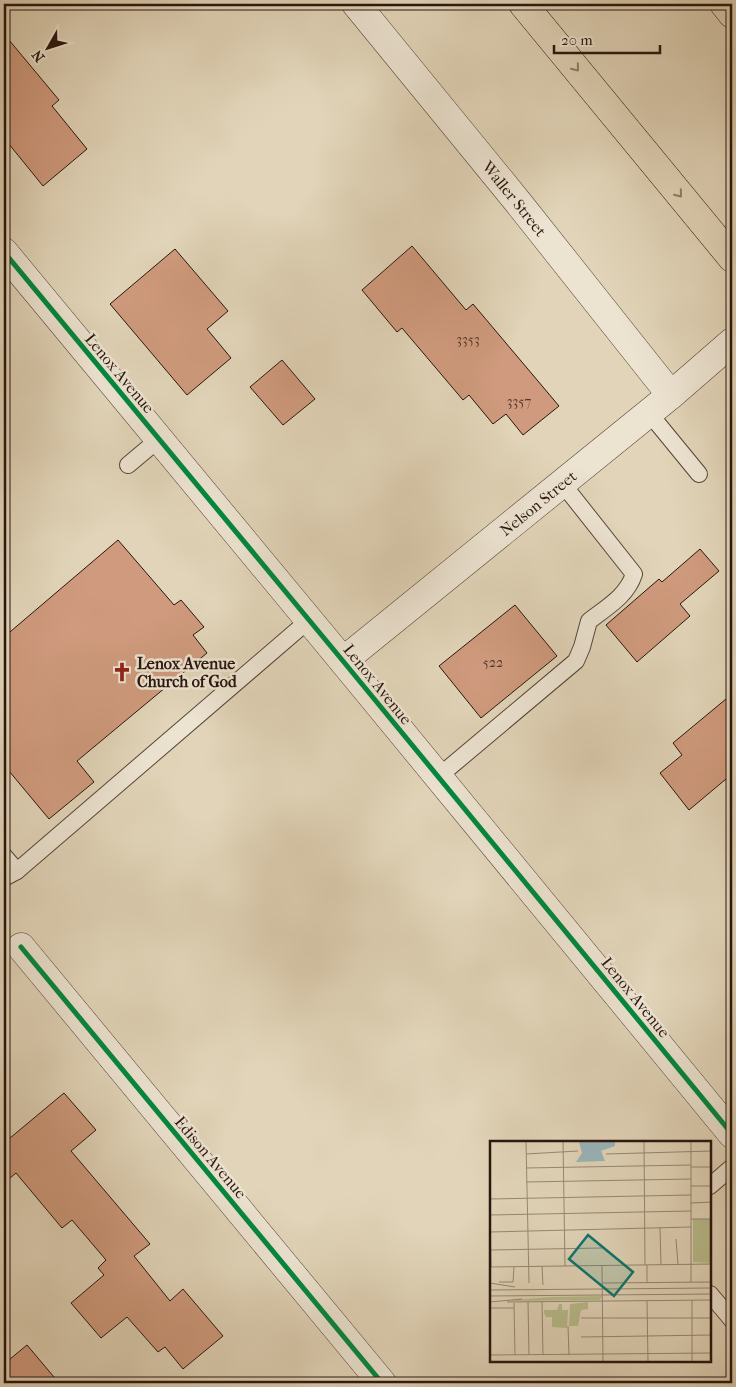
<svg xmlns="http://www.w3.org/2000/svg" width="736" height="1387" viewBox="0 0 736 1387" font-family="'IM FELL French Canon',serif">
<rect width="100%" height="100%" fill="#e1d4b8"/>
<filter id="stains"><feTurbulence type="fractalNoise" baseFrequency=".004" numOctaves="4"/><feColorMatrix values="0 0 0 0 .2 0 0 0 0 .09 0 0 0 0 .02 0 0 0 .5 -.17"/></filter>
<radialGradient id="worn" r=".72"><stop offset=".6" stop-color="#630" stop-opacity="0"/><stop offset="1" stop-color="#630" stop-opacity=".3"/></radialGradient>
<g fill="#cf9a7d" stroke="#29150d">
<path d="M4 34 59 100 52 106 87 149 43 186 4 138Z"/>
<path d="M412 246 466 310 473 304 559 406 523 435 506 414 493 424 469 395 463 400 402 328 397 332 362 290Z"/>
<path d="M175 249 228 311 207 329 231 358 187 395 110 304Z"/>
<path d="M282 360 315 399 283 425 250 387Z"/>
<path d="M118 540 174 605 181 600 204 627 193 635 207 653 77 761 94 782 49 819 4 765V637Z"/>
<path d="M700 549 719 571 680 604 690 616 637 662 606 625 659 579 662 582Z"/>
<path d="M515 605 557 656 481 718 439 666Z"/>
<path d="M732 694V774L689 810 660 773 682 755 673 743Z"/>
<path d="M64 1093 96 1130 71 1151 150 1244 134 1256 170 1301 183 1289 223 1336 183 1369 165 1347 158 1352 127 1317 101 1338 71 1303 104 1275 98 1268 106 1260 72 1220 62 1228 16 1173 4 1183V1143Z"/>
<path d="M27 1345 59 1383H4V1364Z"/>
</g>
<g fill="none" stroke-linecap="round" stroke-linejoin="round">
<defs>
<g id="service">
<path d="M649 413 699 474"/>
<path d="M128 465 159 439"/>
<path d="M438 777 576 661 582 647 589 621C607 607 627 596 634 574L562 483"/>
<path d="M4 856 17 871"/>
<path d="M4 878 17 871 309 620"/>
<path d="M710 1186 732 1167"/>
<path d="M710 1294 732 1320"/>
</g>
<g id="minor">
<path id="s1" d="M356 4 517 201 671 395"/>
<path d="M21 947 382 1383"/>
</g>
<g id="tertiary">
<path d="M4 252 343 661 732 1134"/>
<path id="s2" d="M343 661 671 395 732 342"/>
</g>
<g id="motorway">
<path d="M523 4 732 258"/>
<path d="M724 4 732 14"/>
</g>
</defs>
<use href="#service" stroke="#574538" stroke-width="18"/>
<use href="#minor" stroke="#574538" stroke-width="29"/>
<use href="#tertiary" stroke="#574538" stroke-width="29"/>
<use href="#motorway" stroke="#29150d" stroke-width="29"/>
<use href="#service" stroke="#ece3d1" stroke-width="16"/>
<use href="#minor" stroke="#ece3d1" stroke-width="28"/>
<use href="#tertiary" stroke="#ece3d1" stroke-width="28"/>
<use href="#motorway" stroke="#e1d4b8" stroke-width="28"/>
<defs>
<g id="cycleway">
<path d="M4 252 343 661 732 1134"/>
<path d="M21 947 382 1383"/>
</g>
</defs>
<use href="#cycleway" stroke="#ece3d1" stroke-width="8"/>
<use href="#cycleway" stroke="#00873e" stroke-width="5"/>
</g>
<defs><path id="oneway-chevron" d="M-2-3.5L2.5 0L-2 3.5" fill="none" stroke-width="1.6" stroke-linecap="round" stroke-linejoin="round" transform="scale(1.25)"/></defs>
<g stroke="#8e7e6b">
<use href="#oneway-chevron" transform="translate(576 68) rotate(51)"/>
<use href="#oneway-chevron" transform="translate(679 194) rotate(51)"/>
</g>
<defs>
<symbol id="church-bare" viewBox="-9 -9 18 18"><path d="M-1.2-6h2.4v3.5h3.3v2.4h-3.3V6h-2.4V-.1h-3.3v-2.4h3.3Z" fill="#8f2418" stroke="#ece3d1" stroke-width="2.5" paint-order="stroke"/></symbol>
</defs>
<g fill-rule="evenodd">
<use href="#church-bare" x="108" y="658" width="28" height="28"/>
</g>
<g text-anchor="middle" stroke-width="5" stroke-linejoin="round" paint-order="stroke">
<g font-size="14" fill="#523629">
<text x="468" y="344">3353</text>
<text x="519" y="406">3357</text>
<text x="493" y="667">522</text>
</g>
<g font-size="16" fill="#29150d" stroke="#ece3d1">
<text dy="6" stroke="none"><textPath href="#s1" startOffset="251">Waller Street</textPath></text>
<text transform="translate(120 373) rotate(50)" y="6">Lenox Avenue</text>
<text dy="6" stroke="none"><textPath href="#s2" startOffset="251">Nelson Street</textPath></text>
<text transform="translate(378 684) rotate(51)" y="6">Lenox Avenue</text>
<text transform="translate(636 997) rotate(51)" y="6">Lenox Avenue</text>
<text transform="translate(211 1157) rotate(50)" y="6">Edison Avenue</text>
</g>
<g font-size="16" font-weight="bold" fill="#29150d" stroke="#ece3d1" text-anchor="start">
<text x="137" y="669">Lenox Avenue<tspan x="137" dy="18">Church of God</tspan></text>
</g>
</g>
<g transform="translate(490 1141)">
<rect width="221" height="221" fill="#e1d4b8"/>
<path d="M203 78H221V122L203 121ZM112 155 110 159 15 160 60 156ZM98 161V168L91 169 88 185H79L80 163ZM69 163H72V169H78L77 187 62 186V176H56L54 172V169H67Z" fill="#b8bb8b"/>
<path d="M89 1H125V5L111 10 115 20 86 21 92 12Z" fill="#99b5ba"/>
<path fill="none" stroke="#978874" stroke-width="1" d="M36 0 39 142M73 0 75 125M154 0 155 124M201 0V141M36 13 88 10M116 13 222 10M201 26H222M36 27 201 24M36 41 201 38M201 45H222M0 58 201 54M201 62 222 61M0 74 201 70M0 78 1 126M201 78H222M170 87 171 124M0 91 201 86M186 98 188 124M0 109 112 107M157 124V142M52 125 53 144M112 125 113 221M0 126 222 123M9 141H23L24 126M0 142 25 146M112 142 222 141M0 149 222 147M0 155 222 153M202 159V221M157 160 158 221M0 161 32 158M17 161 222 159M38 161 39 214M52 161 53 214M24 162 25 214M0 167H24M91 177H222M78 185 79 214M91 196 222 194M0 214 222 212"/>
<path fill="#0f766e" fill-opacity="0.15" stroke="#0f766e" stroke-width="2.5" d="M98 94 143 131 124 155 79 118Z"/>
<rect width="221" height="221" fill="none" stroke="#29150d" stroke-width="2.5"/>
</g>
<rect width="736" height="1387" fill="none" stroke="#e1d4b8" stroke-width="20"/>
<rect x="5" y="5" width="726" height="1377" fill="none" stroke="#29150d" stroke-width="2.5"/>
<rect x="10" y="10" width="716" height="1367" fill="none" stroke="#29150d"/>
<g transform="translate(48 48) rotate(231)" stroke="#ece3d1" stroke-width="4" paint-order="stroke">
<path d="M0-4L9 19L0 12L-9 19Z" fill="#29150d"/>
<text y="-8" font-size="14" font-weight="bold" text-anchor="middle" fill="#29150d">N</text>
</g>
<path d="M554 45v8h106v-8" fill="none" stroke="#29150d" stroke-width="2.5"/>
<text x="561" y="45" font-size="15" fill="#29150d" stroke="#ece3d1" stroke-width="4" paint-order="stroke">20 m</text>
<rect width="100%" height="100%" filter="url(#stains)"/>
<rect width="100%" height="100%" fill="url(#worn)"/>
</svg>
